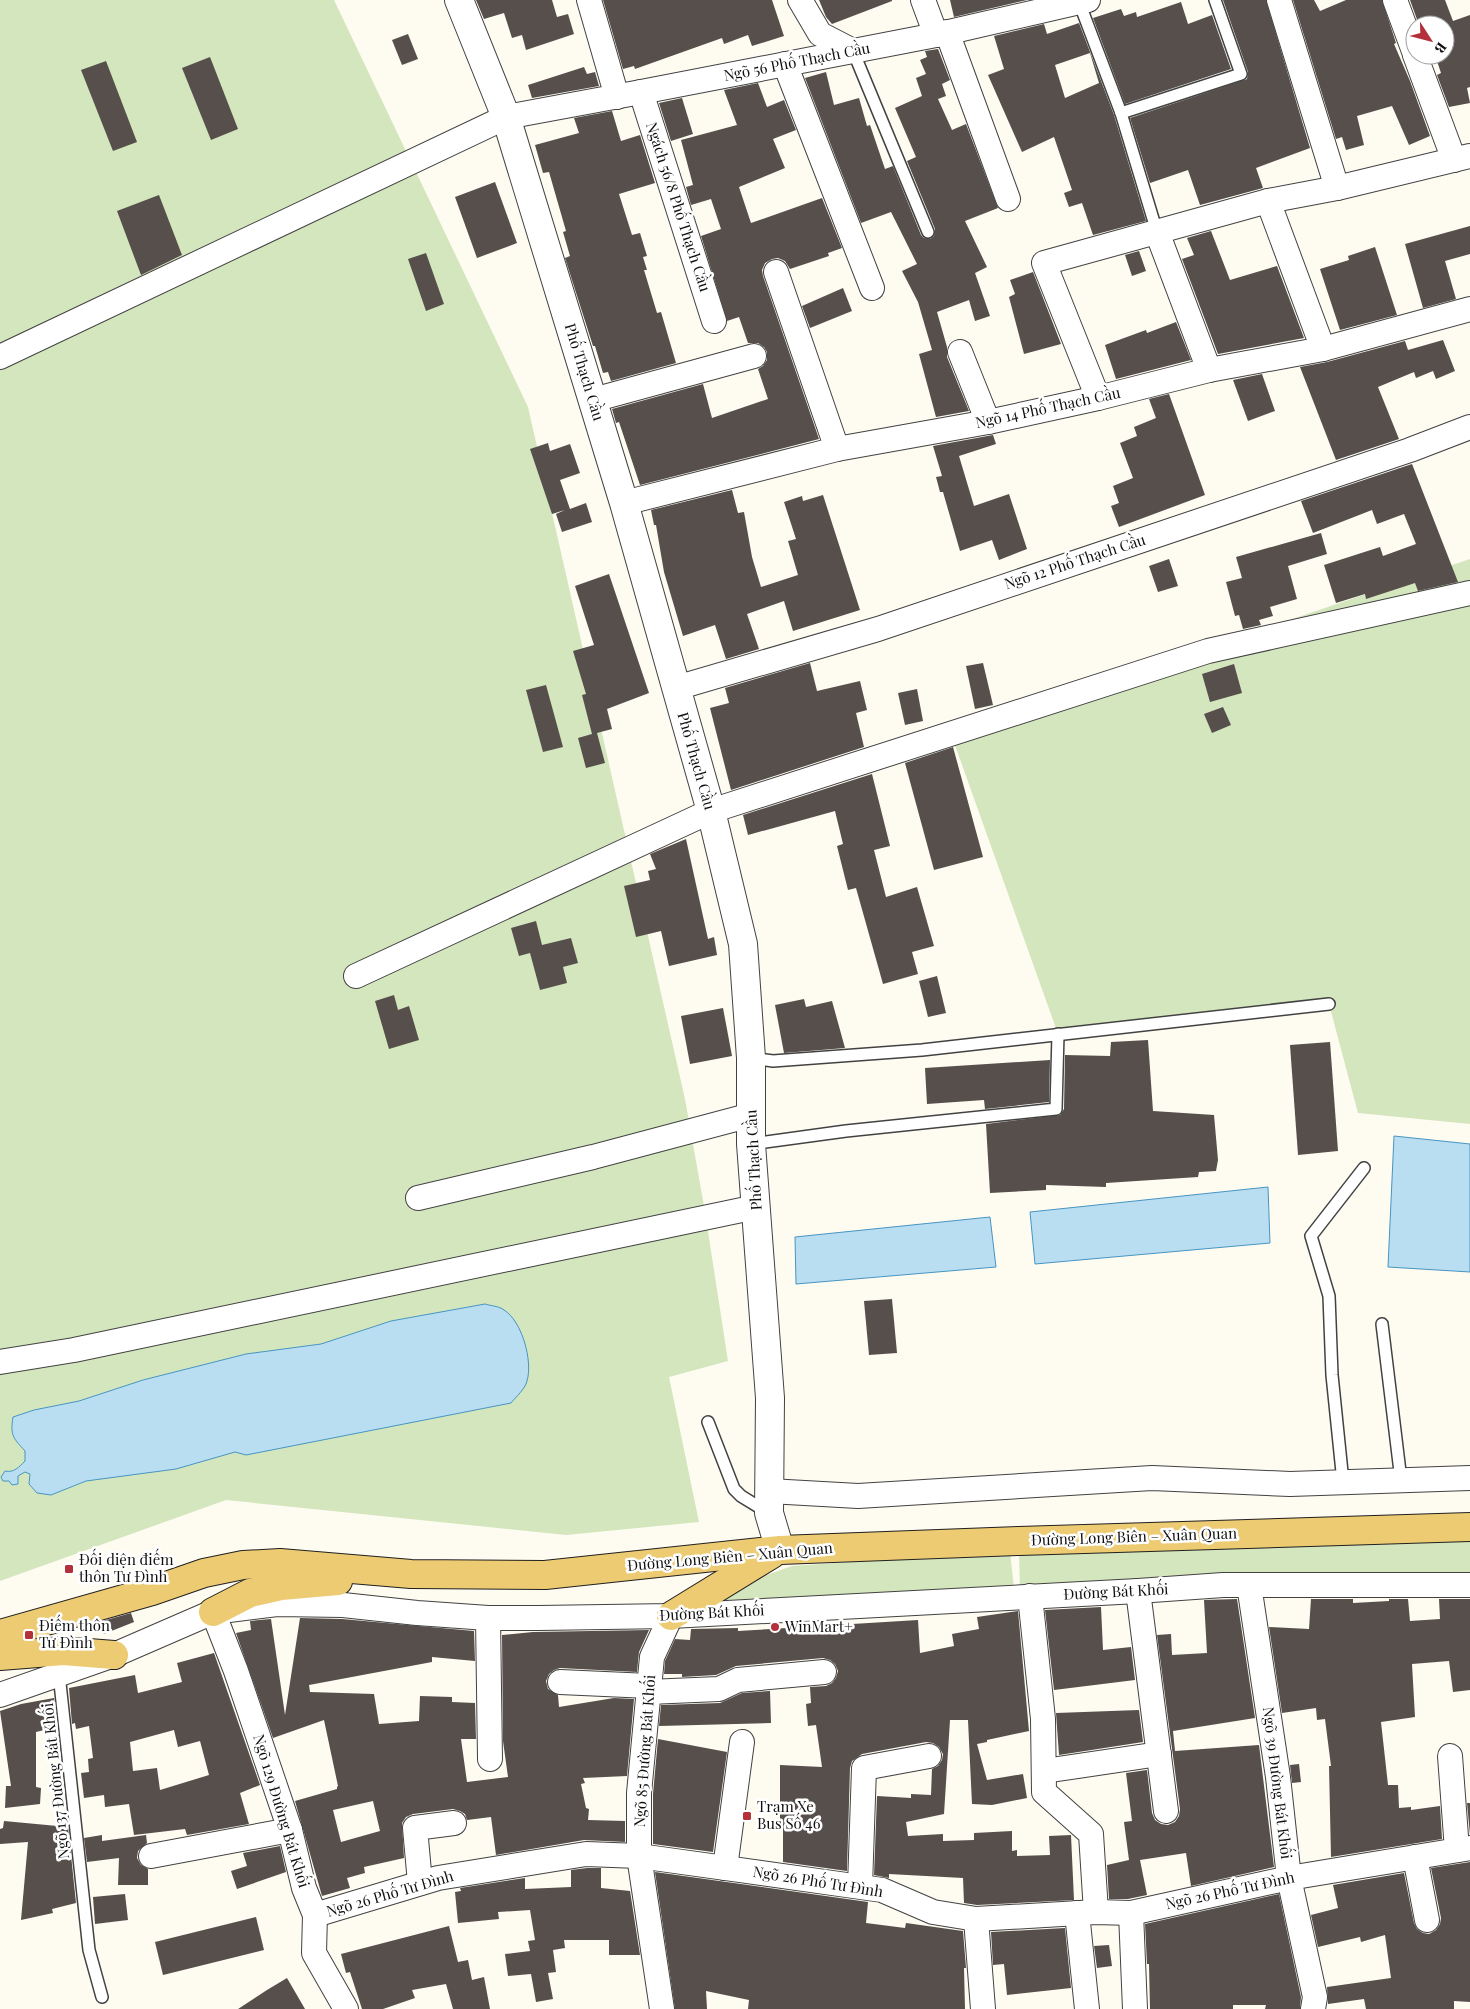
<svg xmlns="http://www.w3.org/2000/svg" width="1470" height="2009" viewBox="0 0 1470 2009" font-family="'Playfair Display',serif">
<rect width="100%" height="100%" fill="#fefbf1"/>
<g fill="#d4e6bd">
<path d="M0 0H334L528 407 685 1099 705 1212 728 1361 669 1377 699 1522 566 1535 226 1500 0 1581Z"/>
<path d="M1470 559V1124L1358 1113 1329 1004 1058 1034 951 734Z"/>
<path d="M1470 1540V1572L1344 1575 1020 1589 1019 1551 1354 1545Z"/>
<path d="M1010 1551 1014 1589 697 1612 761 1577 792 1566Z"/>
</g>
<g fill="#badef1" stroke="#4795c2">
<path d="M1394 1136 1470 1144V1272L1388 1267Z"/>
<path d="M1268 1187 1270 1243 1035 1264 1030 1212Z"/>
<path d="M990 1217 996 1267 796 1284 795 1237Z"/>
<path d="M485 1304C491 1306 499 1306 504 1310 522 1321 533 1361 527 1381 525 1389 516 1397 511 1403L246 1455 235 1452 176 1469 86 1481 51 1495 37 1493 29 1484 30 1474 25 1472 18 1476V1484L12 1485 9 1481H3L1 1477 5 1471C14 1473 19 1467 25 1461V1451C13 1438 10 1435 13 1417L34 1410 79 1401 143 1380 246 1354 321 1344 391 1321Z"/>
</g>
<g fill="#564f4c" fill-rule="evenodd">
<path d="M476 0H552L557 17 568 14 574 34 526 50 522 35 512 38 504 13 484 19Z"/>
<path d="M603 0H772L784 36 752 46 748 35 724 44 722 38 635 69 634 66 623 69Z"/>
<path d="M819 0H892V1L832 24 826 17Z"/>
<path d="M950 0H1027L954 17Z"/>
<path d="M1223 0H1266L1310 148 1256 168 1263 188 1200 205 1188 170 1150 183 1130 118 1247 79 1248 72Z"/>
<path d="M1293 0H1314L1320 11 1346 0H1382L1396 43 1394 44 1410 81 1430 136 1409 145 1392 106 1357 116 1364 145 1346 150 1342 137 1336 139Z"/>
<path d="M1410 0H1445L1453 21 1470 15V87L1467 88 1470 103 1449 107 1437 75 1441 73 1435 55H1445V25H1419Z"/>
<path d="M1181 2 1188 24 1212 15 1231 69 1125 104 1093 18 1121 9 1124 16 1136 12 1137 17Z"/>
<path d="M1079 23 1114 115 1146 221 1093 235 1082 203 1069 207 1064 193 1072 190 1054 137 1022 152 988 75 1004 69 994 36 1044 24 1047 34ZM1090 53 1099 83 1065 98 1055 65Z"/>
<path d="M408 34 418 59 402 65 392 40Z"/>
<path d="M938 49 950 80 942 84 946 96 938 99 952 130 966 124 998 208 965 221 987 267 975 273 990 316 975 321 969 300 937 312 947 347V357L969 411 936 417 919 354 932 350 918 302 902 271 917 264 891 212 861 223 805 78 826 72 834 105 859 98 867 126 870 125 885 169 893 166 921 235 924 238 930 239 934 236 935 229 907 161 916 157 895 108 922 96 916 78 926 74 920 60 927 57 925 51Z"/>
<path d="M210 57 238 129 211 140 182 68Z"/>
<path d="M106 61 137 142 113 151 81 70Z"/>
<path d="M584 67 587 74 595 72 599 86 532 98 528 85Z"/>
<path d="M758 83 767 107 784 100 796 130 773 139 785 168 739 187 751 223 822 198 842 248 828 253 829 256 790 269 785 261 778 258 772 259 765 263 762 270 763 276 819 439 640 485 619 422 616 423 612 409 703 384 712 418 768 399 758 369 763 366 767 360V352L764 347 758 343H748L739 317 727 321 701 236 721 229 711 199 691 205 686 187 693 185 681 140 737 125 724 90Z"/>
<path d="M682 98 693 134 671 141 659 103Z"/>
<path d="M612 111 621 141 640 135 655 183 619 194 632 235 640 233 647 256 643 257 647 270H644L657 313 661 312 676 363 611 381 608 372 603 373 595 346H593L565 258 570 256 563 232 566 231 549 172 543 173 535 145 579 133 574 118Z"/>
<path d="M495 182 517 243 477 258 455 197Z"/>
<path d="M159 195 182 255 141 275 117 211Z"/>
<path d="M1470 226V254L1445 261 1456 299 1423 308 1405 244Z"/>
<path d="M1211 231 1230 280 1277 266 1304 338 1218 354 1182 259 1194 255 1187 238Z"/>
<path d="M1375 247 1397 315 1340 330 1320 269 1349 260 1348 256Z"/>
<path d="M1139 251 1146 271 1132 276 1125 255Z"/>
<path d="M426 253 444 304 426 311 408 259Z"/>
<path d="M1033 272 1061 344 1024 354 1009 297 1015 294 1010 280Z"/>
<path d="M843 288 852 311 810 328 802 306Z"/>
<path d="M1176 322 1191 360 1116 379 1105 345 1146 330 1147 333Z"/>
<path d="M1443 340 1455 371 1436 379 1433 371 1416 378 1414 372 1378 387 1399 439 1336 460 1300 367 1327 362 1405 341 1408 350Z"/>
<path d="M1262 374 1275 411 1248 421 1233 380Z"/>
<path d="M1169 394 1205 495 1119 527 1111 506 1119 503 1113 486 1133 478 1120 443 1137 436 1134 427 1156 418 1149 399Z"/>
<path d="M993 435 996 444 959 456 974 506 1009 494 1027 549 999 560 992 540 960 551 943 492H940L936 477 942 476 933 446Z"/>
<path d="M548 443 550 451 570 444 580 473 560 480 570 509 586 503 592 522 562 532 556 514 565 510 552 514 530 449Z"/>
<path d="M1412 464 1458 582 1418 591 1415 583 1366 599 1365 594 1336 603 1324 565 1380 547 1383 556 1416 544 1404 514 1377 524 1372 510 1313 533 1301 501Z"/>
<path d="M732 490 738 513 744 512 752 557 761 587 798 575 788 541 796 539 784 502 802 496 803 501 823 495 860 610 793 631 784 601 747 614 759 649 726 659 715 625 683 636 664 572 656 525H654L651 510Z"/>
<path d="M1321 533 1327 554 1288 566 1297 599 1270 607 1273 616 1259 620 1261 625 1243 629 1239 615 1235 616 1226 582 1242 578 1236 557Z"/>
<path d="M1169 559 1178 586 1158 592 1149 566Z"/>
<path d="M609 574 649 693 607 709 612 729 597 733 605 763 586 768 578 738 592 734 582 695 586 694 573 651 594 645 575 586Z"/>
<path d="M810 663 817 691 860 681 867 710 856 713 864 747 731 790 710 708 729 703 725 688Z"/>
<path d="M983 663 993 705 975 709 966 666Z"/>
<path d="M1234 664 1242 693 1210 702 1202 674Z"/>
<path d="M546 685 563 747 543 752 526 690Z"/>
<path d="M917 689 923 721 905 725 898 693Z"/>
<path d="M1223 707 1231 725 1212 733 1204 714Z"/>
<path d="M953 747 983 857 934 870 905 763Z"/>
<path d="M872 774 890 846 874 850 886 897 917 887 934 946 912 952 918 974 883 984 856 888 848 890 837 846 843 844 835 811 748 835 743 815Z"/>
<path d="M686 839 708 939 714 937 717 955 669 966 661 931 636 937 624 886 650 880 648 871 656 869 650 854Z"/>
<path d="M536 921 542 945 571 938 578 963 563 967 567 983 540 990 530 953 519 956 511 928Z"/>
<path d="M937 976 946 1013 928 1017 919 981Z"/>
<path d="M394 995 398 1010 409 1006 419 1040 389 1049 375 1001Z"/>
<path d="M804 999 806 1007 832 1001 845 1048 784 1053 775 1005Z"/>
<path d="M723 1008 732 1056 690 1064 681 1016Z"/>
<path d="M1148 1040 1153 1111 1214 1115 1218 1160 1216 1171 1199 1172 1198 1177 1106 1183V1187L1046 1185V1190L990 1193 986 1124 1060 1115 1064 1109 1065 1055 1110 1056 1111 1042Z"/>
<path d="M1330 1042 1338 1151 1298 1155 1290 1045Z"/>
<path d="M1050 1060 1049 1102 985 1109 984 1100 927 1104 925 1068Z"/>
<path d="M892 1299 897 1353 869 1355 864 1301Z"/>
<path d="M1237 1599 1255 1718 1173 1731 1175 1751 1259 1745 1274 1867 1191 1886 1186 1853 1140 1860 1147 1895 1128 1899H1109L1107 1865 1129 1860 1124 1822 1132 1821 1126 1773 1147 1770 1152 1813 1155 1820 1161 1824 1168 1825 1175 1822 1179 1816 1180 1809 1157 1635 1171 1634 1172 1655 1207 1653 1204 1600Z"/>
<path d="M1311 1599H1353V1603L1389 1601V1599H1408L1410 1621 1440 1619 1439 1599H1470V1690L1453 1692 1449 1661 1412 1664 1415 1717 1381 1722 1388 1785H1398L1399 1808 1411 1807V1810L1440 1806 1442 1839 1331 1857 1329 1766H1331L1325 1719 1317 1720 1316 1708 1282 1713 1269 1627 1309 1629Z"/>
<path d="M1101 1607 1103 1650 1131 1647 1135 1680 1054 1690 1045 1610Z"/>
<path d="M1018 1611 1029 1731 987 1740V1742L977 1744 987 1780 1023 1774 1027 1798 992 1805 972 1804 968 1720H950L944 1814 906 1822 908 1836 943 1834V1841L974 1840V1833L1012 1831V1851L1017 1850V1856L1050 1855 1049 1836 1071 1835 1074 1900 977 1905 964 1903 963 1878 889 1874V1878L874 1875 877 1796 911 1798V1794L931 1795 932 1769 938 1766 942 1760 943 1754 939 1747 933 1743 926 1742 862 1754 852 1761 850 1768 847 1871 783 1862V1826H780V1765L822 1767 816 1725 808 1726 806 1704 811 1703 810 1687 826 1686 832 1683 836 1678 838 1671 835 1664 830 1660 823 1658 736 1666 716 1675 682 1677V1674H664L665 1661 675 1639 690 1640 691 1629 738 1628V1631L918 1620 920 1653 954 1646 952 1634 979 1629 977 1617Z"/>
<path d="M131 1613 134 1622 104 1634 99 1622Z"/>
<path d="M300 1618 342 1619 474 1631 475 1661 432 1657V1662L309 1685 310 1692 374 1694 379 1724 419 1721 420 1696 452 1697V1702L475 1703 476 1739H461L467 1782 508 1777 503 1741 502 1635 533 1632 649 1630 639 1652 637 1672 560 1668 554 1670 549 1674 546 1681 548 1689 558 1695 559 1707 614 1698 634 1699 627 1776 583 1778 585 1783 581 1784 586 1808 589 1809 588 1820 625 1821V1842L584 1840 496 1855 491 1817 467 1820 465 1814 460 1811 453 1809 413 1814 406 1817 402 1823 404 1858 364 1867 365 1873 347 1878 350 1888 322 1896 295 1801 337 1789V1787L338 1786 324 1720 273 1738 236 1633 251 1630 250 1621 271 1619 285 1715ZM373 1801 380 1831 341 1842 333 1810Z"/>
<path d="M214 1653 260 1785 240 1793 249 1824 187 1835 185 1829 134 1835 129 1804 105 1807 104 1795 84 1798 81 1773 89 1772 88 1759 93 1758 89 1726 76 1729 75 1723 72 1724 69 1688 135 1675 138 1693 182 1682 177 1663ZM174 1730 178 1747 200 1741 209 1775 160 1790 157 1768 133 1771 130 1742Z"/>
<path d="M770 1691 771 1723 659 1726 661 1705 720 1703 742 1693Z"/>
<path d="M54 1698 57 1727 36 1732V1787L41 1788 40 1804 5 1808 6 1786H11L0 1711 21 1704Z"/>
<path d="M1139 1710 1143 1742 1059 1755 1056 1713Z"/>
<path d="M658 1739 727 1752 713 1852 653 1844V1794Z"/>
<path d="M1299 1764 1301 1782 1292 1783 1290 1765Z"/>
<path d="M1467 1803H1470V1835Z"/>
<path d="M4 1821 68 1827 76 1903 52 1909 53 1913 21 1920 28 1842 0 1844V1829L3 1828Z"/>
<path d="M102 1835V1841L146 1835 147 1843 138 1851 137 1858 141 1865 148 1869V1885H118L119 1858 87 1862 84 1838Z"/>
<path d="M280 1846 286 1872 237 1889 231 1871 247 1866 243 1853Z"/>
<path d="M1470 1862V2002L1454 2001V2009H1366L1364 1999 1328 2004 1327 1987 1391 1978 1385 1935 1361 1942 1360 1937 1318 1947 1311 1915 1338 1908 1333 1885 1404 1873 1414 1923 1417 1929 1423 1933 1429 1934 1436 1930 1440 1924 1441 1918 1431 1868Z"/>
<path d="M587 1868H601V1888L630 1891 640 1955H609V1940H564L565 1948 553 1950 556 1972 548 1973 553 1999 536 2002 531 1974 508 1976 505 1954 530 1951 528 1941 535 1940 530 1910 498 1912 499 1919 458 1923 455 1892 461 1891 460 1888 525 1878V1889L571 1887V1870Z"/>
<path d="M655 1872 868 1902 866 1923 905 1928 906 1923 963 1931 966 1968H964L965 2009H748L749 2000 706 1991 707 2009H675Z"/>
<path d="M125 1894 128 1920 95 1924 93 1897Z"/>
<path d="M1279 1894 1301 1997 1300 2009H1265L1266 2005H1233V2009H1150L1149 1964H1147L1145 1924Z"/>
<path d="M256 1917 264 1950 163 1975 155 1942Z"/>
<path d="M449 1926 458 1962 468 1960 472 1980 484 1977 490 2009H453L446 1984 412 1990 415 1998 383 2009H362L350 1972 346 1973 341 1954Z"/>
<path d="M1065 1928 1071 1988 1007 1995 1004 1964 993 1965 991 1932Z"/>
<path d="M1109 1945 1112 1966 1097 1968 1094 1946Z"/>
<path d="M287 1978 305 2009H238L267 1990Z"/>
</g>
<g fill="none" stroke-linecap="round" stroke-linejoin="round">
<defs>
<g id="service">
<path d="M1079 2 1121 113"/>
<path d="M853 51 928 232"/>
<path d="M1157 232 1121 113 1241 74 1215 0"/>
<path d="M751 1058 773 1061 922 1050 1329 1004"/>
<path d="M751 1144 846 1131 1056 1109 1058 1034"/>
<path d="M1382 1324 1401 1480"/>
<path d="M708 1422 734 1489 741 1496 767 1512"/>
<path d="M1343 1482 1332 1375 1329 1296 1311 1236 1364 1168"/>
<path d="M59 1674 89 1950 102 1997"/>
</g>
<g id="minor">
<path d="M589 0 617 97"/>
<path d="M800 0 820 34 853 51"/>
<path d="M923 0 936 35"/>
<path d="M1279 0 1337 188"/>
<path d="M1395 0 1415 54"/>
<path d="M947 32 1008 199"/>
<path d="M1415 55 1454 160"/>
<path d="M785 64 872 288"/>
<path d="M641 92 714 321"/>
<path d="M1157 232 1209 370"/>
<path d="M776 272 837 449"/>
<path d="M1323 349 1268 201 1337 188 1470 156"/>
<path d="M960 352 988 422"/>
<path d="M0 357 506 117 641 92 936 35 1088 0"/>
<path d="M1098 398 1044 263 1268 201"/>
<path d="M593 400 754 356"/>
<path d="M624 503 837 449 988 422 1098 398 1209 370 1323 349 1470 309"/>
<path d="M676 688 878 629 1410 450 1470 427"/>
<path d="M356 976 711 811 1208 651 1470 593"/>
<path d="M418 1198 593 1157 751 1115"/>
<path d="M0 1362 74 1350 756 1207"/>
<path d="M769 1491 858 1496 1152 1478 1290 1484 1470 1478"/>
<path d="M1249 1585 1278 1777 1289 1878 1315 1997 1313 2009"/>
<path d="M1138 1591 1166 1811"/>
<path d="M1030 1596 1043 1719 1044 1792 1091 1834 1096 1912"/>
<path d="M213 1612 236 1671 290 1830 304 1888 315 1915 314 1953 346 2009"/>
<path d="M488 1618 490 1759"/>
<path d="M560 1682 649 1686"/>
<path d="M648 1692 719 1689 738 1680 824 1672"/>
<path d="M0 1695 114 1655 213 1612 277 1604 343 1605 417 1613 488 1618H539L671 1616 1138 1591 1223 1585H1470"/>
<path d="M1450 1756 1457 1850"/>
<path d="M1044 1771 1159 1754"/>
<path d="M151 1856 290 1830"/>
<path d="M1415 1857 1427 1920"/>
<path d="M725 1868 742 1742"/>
<path d="M420 1883 415 1828 454 1823"/>
<path d="M860 1886 864 1768 929 1756"/>
<path d="M1077 1913 1087 2009"/>
<path d="M1131 1913 1135 2009"/>
<path d="M315 1915 438 1878 586 1854 639 1856 882 1890 933 1912 976 1919 1096 1912 1131 1913 1289 1878 1470 1848"/>
<path d="M976 1919 983 2009"/>
<path d="M662 2009 639 1856V1793L652 1657 671 1616"/>
</g>
<path id="tertiary" d="M459 0 506 117 624 503 711 811 743 944 751 1058V1144L770 1398 769 1513 780 1550"/>
<g id="primary">
<path d="M213 1612 250 1593 281 1586 338 1581"/>
<path d="M671 1616 772 1554"/>
<path d="M0 1634 152 1591 204 1573 243 1565 280 1563 411 1574 545 1575 780 1550 1019 1541 1470 1527"/>
<path d="M0 1656 63 1651 114 1655"/>
</g>
</defs>
<use href="#service" stroke="#424242" stroke-width="14"/>
<use href="#minor" stroke="#424242" stroke-width="26"/>
<use href="#tertiary" stroke="#424242" stroke-width="30"/>
<use href="#primary" stroke="#202020" stroke-width="30"/>
<use href="#service" stroke="#fff" stroke-width="11"/>
<use href="#minor" stroke="#fff" stroke-width="24"/>
<use href="#tertiary" stroke="#fff" stroke-width="28"/>
<use href="#primary" stroke="#edcb72" stroke-width="28"/>
</g>
<g fill="#b4313c" stroke="#fff" stroke-width="2">
<rect x="64" y="1564" width="10" height="10" rx="2.5"/>
<circle cx="775" cy="1627" r="5"/>
<rect x="24" y="1630" width="10" height="10" rx="2.5"/>
<rect x="742" y="1811" width="10" height="10" rx="2.5"/>
</g>
<g text-anchor="middle" stroke-width="5" stroke-linejoin="round" paint-order="stroke">
<g font-size="15" fill="#0f0f0f" stroke="#fff">
<text transform="translate(797 62) rotate(-11)" y="5">Ngõ 56 Phố Thạch Cầu</text>
<text transform="translate(678 207) rotate(72)" y="5">Ngách 56/8 Phố Thạch Cầu</text>
<text transform="translate(584 372) rotate(73)" y="5">Phố Thạch Cầu</text>
<text transform="translate(1048 408) rotate(-12)" y="5">Ngõ 14 Phố Thạch Cầu</text>
<text transform="translate(1075 562) rotate(-18)" y="5">Ngõ 12 Phố Thạch Cầu</text>
<text transform="translate(696 761) rotate(74)" y="5">Phố Thạch Cầu</text>
<text transform="translate(754 1160) rotate(-93)" y="5">Phố Thạch Cầu</text>
<text transform="translate(1134 1537) rotate(-2)" y="5">Đường Long Biên – Xuân Quan</text>
<text transform="translate(730 1557) rotate(-5)" y="5">Đường Long Biên – Xuân Quan</text>
<text transform="translate(1116 1592) rotate(-3)" y="5">Đường Bát Khối</text>
<text transform="translate(712 1613) rotate(-3)" y="5">Đường Bát Khối</text>
<text transform="translate(645 1751) rotate(-86)" y="5">Ngõ 85 Đường Bát Khối</text>
<text transform="translate(56 1781) rotate(-96)" y="5">Ngõ 137 Đường Bát Khối</text>
<text transform="translate(1277 1783) rotate(83)" y="5">Ngõ 39 Đường Bát Khối</text>
<text transform="translate(281 1811) rotate(73)" y="5">Ngõ 129 Đường Bát Khối</text>
<text transform="translate(818 1882) rotate(9)" y="5">Ngõ 26 Phố Tư Đình</text>
<text transform="translate(1230 1891) rotate(-12)" y="5">Ngõ 26 Phố Tư Đình</text>
<text transform="translate(390 1894) rotate(-16)" y="5">Ngõ 26 Phố Tư Đình</text>
</g>
<g font-size="15" fill="#0f0f0f" stroke="#fff" text-anchor="start">
<text x="79" y="1565">Đối diện điếm<tspan x="79" dy="17">thôn Tư Đình</tspan></text>
<text x="39" y="1631">Điếm thôn<tspan x="39" dy="17">Tư Đình</tspan></text>
<text x="785" y="1632">WinMart+</text>
<text x="757" y="1812">Trạm Xe<tspan x="757" dy="17">Bus Số 46</tspan></text>
</g>
</g>
<g transform="translate(1430 40) rotate(126)"><circle r="24" fill="#ffffff" stroke="#9f9f9f"/>
<path d="M0-4L9 19L0 12L-9 19Z" fill="#b4313c"/>
<text y="-8" font-size="14" font-weight="bold" text-anchor="middle" fill="#0f0f0f">B</text>
</g>
</svg>
